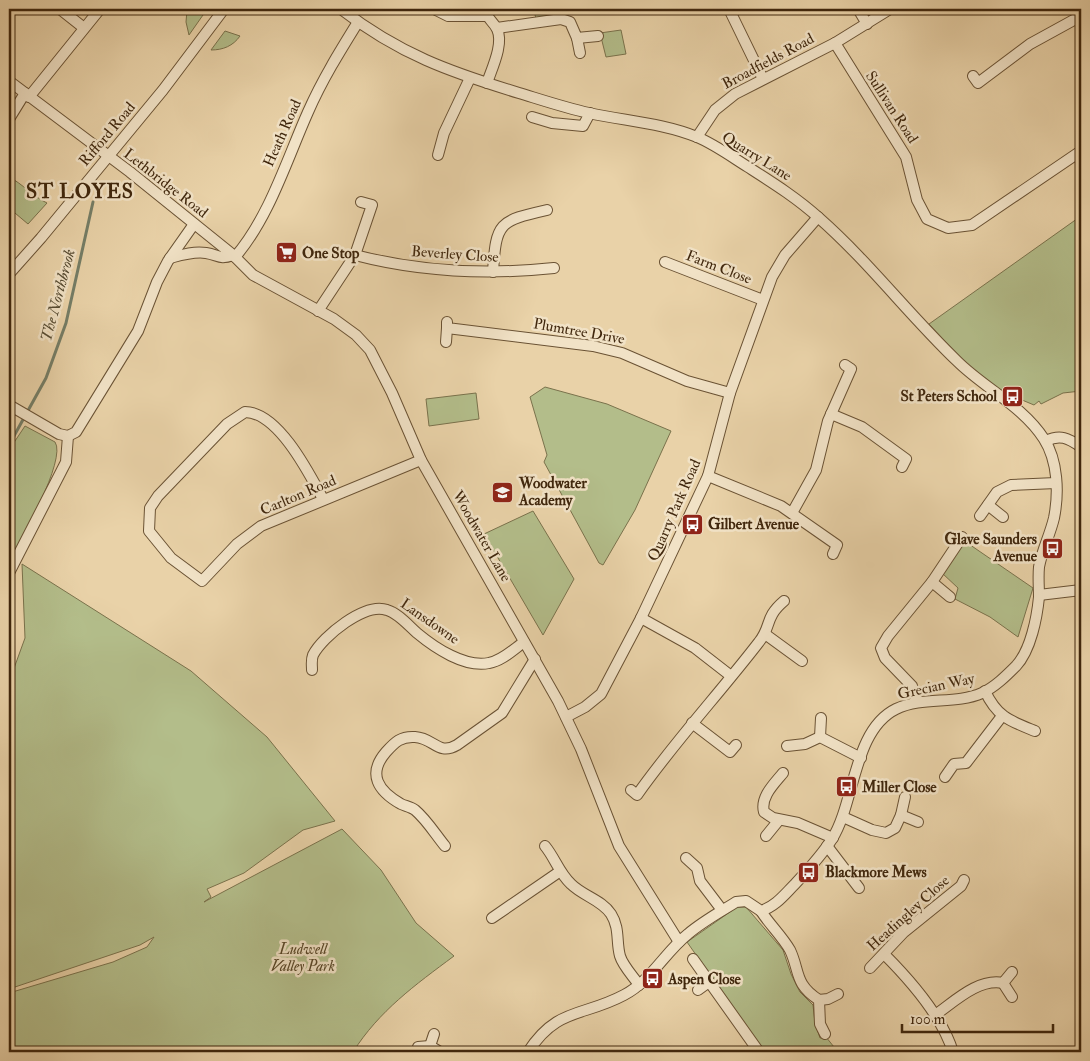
<svg xmlns="http://www.w3.org/2000/svg" width="1090" height="1061" viewBox="0 0 1090 1061" font-family="'IM FELL Double Pica',serif">
<rect width="100%" height="100%" fill="#e9d2a8"/>
<filter id="stains"><feTurbulence type="fractalNoise" baseFrequency=".004" numOctaves="4"/><feColorMatrix values="0 0 0 0 .2 0 0 0 0 .09 0 0 0 0 .02 0 0 0 .5 -.17"/></filter>
<radialGradient id="worn" r=".72"><stop offset=".6" stop-color="#630" stop-opacity="0"/><stop offset="1" stop-color="#630" stop-opacity=".3"/></radialGradient>
<g fill="#b3bd8a" stroke="#7a724c">
<path d="M195 9 203 15 189 35 186 22 187 10Z"/>
<path d="M533 9H596L536 18Z"/>
<path d="M621 30 626 54 606 57 600 33Z"/>
<path d="M225 31 240 36C233 46 223 50 211 50Z"/>
<path d="M9 177C23 184 32 196 47 203L28 224 9 208Z"/>
<path d="M1081 216V391L1063 393 1041 404 1039 401 1034 405 1003 392 966 364 929 324Z"/>
<path d="M545 387 607 404 671 431 635 510 603 565 599 563 544 462 547 455 530 397Z"/>
<path d="M476 393 479 419 429 426 426 399Z"/>
<path d="M25 426 55 442C67 459 20 543 9 563V450Z"/>
<path d="M533 511 574 579 543 635 484 534Z"/>
<path d="M963 540 1033 588 1018 637 990 617 955 599 958 588 942 573Z"/>
<path d="M22 564 191 671 267 737 335 821 303 830 244 873 207 889 211 897 204 902 342 829 381 870 416 923 454 956C415 985 379 1011 353 1052H14L9 1044V993L113 962 147 947 154 937 140 945 9 989V682L25 638Z"/>
<path d="M737 907H746L783 950 791 974 800 992 813 1005 815 1023 820 1038 826 1037 838 1052H764L687 942Z"/>
</g>
<g fill="none" stroke-linecap="round" stroke-linejoin="round">
<path stroke="#757e67" stroke-width="3" d="M9 445 46 378 66 323 93 202"/>
<defs>
<g id="minor">
<path d="M60 9 84 28"/>
<path d="M341 9C399 54 450 72 519 93 542 100 566 108 589 113 625 121 663 123 697 137 714 144 732 157 748 167 773 183 797 198 819 218 869 262 909 315 957 361 984 388 1023 406 1044 439 1058 461 1059 493 1054 518 1050 535 1042 550 1039 567 1038 577 1039 587 1039 597 1037 617 1031 650 1016 666 1006 676 995 687 982 693 955 705 923 696 896 709 853 730 855 803 832 839 822 855 808 870 795 884 784 895 776 906 761 911L746 901 736 902C720 912 702 922 688 934 665 952 651 981 624 995 583 1017 557 1007 528 1052"/>
<path d="M434 9 448 16H486"/>
<path d="M485 9C486 18 493 21 497 29 504 44 492 68 487 83"/>
<path d="M729 9 763 79"/>
<path d="M858 9 867 24"/>
<path d="M497 28 561 19 570 22 577 38 598 36"/>
<path d="M577 38 580 53"/>
<path d="M835 43 906 157 917 200 927 219 948 228 972 225 1081 151"/>
<path d="M973 76 978 83 1030 44 1081 16"/>
<path d="M9 81 130 172 233 255 253 275 334 319 356 335 370 350 392 393 421 460 558 701 581 749 619 846 679 942"/>
<path d="M29 97 100 9"/>
<path d="M532 117 552 123 583 126 590 113"/>
<path d="M9 119 25 93"/>
<path d="M697 137 715 110 735 94 835 43 890 9"/>
<path d="M438 155 444 133 470 78"/>
<path d="M355 255C420 272 487 275 554 268"/>
<path d="M235 257C269 218 287 159 308 112 322 80 340 51 358 22"/>
<path d="M170 258C181 255 194 251 206 253 219 255 219 260 233 255"/>
<path d="M665 262 763 300"/>
<path d="M493 272C496 222 499 221 547 210"/>
<path d="M9 274 41 238 163 90 224 9"/>
<path d="M318 311 355 255 372 205 361 202"/>
<path d="M447 322V328L593 346 622 353 687 381 730 393"/>
<path d="M446 342 447 328"/>
<path d="M9 405 59 434 68 436 76 432 138 331 157 282 168 261 194 224"/>
<path d="M831 414 862 427 906 459 902 467"/>
<path d="M1046 441C1060 434 1068 438 1081 447"/>
<path d="M708 476 781 506 837 545 833 554"/>
<path d="M323 499C309 473 278 412 245 412L227 424 158 496 150 508 149 531 171 558 202 581 237 544 261 526 421 460"/>
<path d="M988 505 1003 517"/>
<path d="M792 513 816 470 828 421 851 369 845 365"/>
<path d="M980 516 997 492 1011 485 1056 483"/>
<path d="M9 573 66 462 68 436"/>
<path d="M932 582 950 597"/>
<path d="M1039 595 1081 590"/>
<path d="M641 618 695 648 731 676"/>
<path d="M765 634 802 661"/>
<path d="M312 670C312 665 311 660 313 655 323 636 365 602 387 610 398 613 409 626 417 633 435 648 465 668 489 663 502 661 514 649 524 642"/>
<path d="M985 691C997 717 1010 721 1035 731"/>
<path d="M917 702 912 686 885 658 881 648 888 636 932 582 962 537"/>
<path d="M566 717 585 707 601 694 641 618 708 476 730 393 772 277 785 255 818 217"/>
<path d="M692 723 730 752 736 745"/>
<path d="M820 737 821 718"/>
<path d="M787 746 805 744 820 737 861 758"/>
<path d="M783 773C774 784 760 797 764 812L773 818 798 823 833 838"/>
<path d="M945 777 954 764 966 763 1002 716"/>
<path d="M631 790 637 795C675 741 719 694 759 642 772 626 764 618 784 601"/>
<path d="M901 815 905 797"/>
<path d="M843 817 872 830 886 833 895 828 901 815 918 822"/>
<path d="M766 836 779 820"/>
<path d="M445 846C436 835 426 819 415 810 411 807 405 806 401 804 378 791 367 774 386 752 395 742 401 736 415 737 434 738 438 756 457 745L502 713 535 659"/>
<path d="M545 846C555 858 559 873 571 884 583 896 602 900 611 914 620 928 616 942 620 956 623 966 633 976 639 985"/>
<path d="M827 846 859 888"/>
<path d="M686 858 697 868 700 881 722 910"/>
<path d="M761 911C769 924 782 936 790 950 800 971 794 984 819 1000L820 1024 825 1034"/>
<path d="M492 918 559 872"/>
<path d="M884 954C910 980 942 1016 953 1052"/>
<path d="M693 959 759 1052"/>
<path d="M870 968 904 932 961 886 964 880"/>
<path d="M1003 983 1012 997"/>
<path d="M698 990 709 982"/>
<path d="M819 1000 828 999 838 994"/>
<path d="M935 1015C954 1002 978 978 1003 983L1012 972"/>
<path d="M434 1034 430 1046 440 1052"/>
<path d="M418 1047 430 1046"/>
</g>
</defs>
<use href="#minor" stroke="#6a5234" stroke-width="12"/>
<use href="#minor" stroke="#f1e2c6" stroke-width="10"/>
</g>
<defs>
<symbol id="supermarket-square" viewBox="-11 -11 22 22"><rect x="-9" y="-9" width="18" height="18" rx="4" fill="#8f2418" stroke="#f1e2c6"/><path d="M-6-5.5h2.5l.6 2H6L4.5 2H-2.5L-4.4-4H-6ZM-1.5 3.2a1.3 1.3 0 1 0 .1 0ZM3 3.2a1.3 1.3 0 1 0 .1 0Z" fill="#fff"/></symbol>
<symbol id="bus-square" viewBox="-11 -11 22 22"><rect x="-9" y="-9" width="18" height="18" rx="4" fill="#8f2418" stroke="#f1e2c6"/><path d="M-5-6H5V4H4V6H2V4H-2V6H-4V4H-5ZM-3.5-4V0h7V-4ZM-3.5 1.2v1.5H-2V1.2ZM2 1.2v1.5H3.5V1.2Z" fill="#fff"/></symbol>
<symbol id="school-square" viewBox="-11 -11 22 22"><rect x="-9" y="-9" width="18" height="18" rx="4" fill="#8f2418" stroke="#f1e2c6"/><path d="M0-5L7-2L0 1L-7-2ZM-4 1L0 2.5L4 1V4Q0 6-4 4Z" fill="#fff"/></symbol>
</defs>
<g fill-rule="evenodd">
<use href="#supermarket-square" x="274" y="240" width="25" height="25"/>
<use href="#bus-square" x="1000" y="384" width="25" height="25"/>
<use href="#school-square" x="490" y="480" width="25" height="25"/>
<use href="#bus-square" x="680" y="512" width="25" height="25"/>
<use href="#bus-square" x="1040" y="536" width="25" height="25"/>
<use href="#bus-square" x="834" y="774" width="25" height="25"/>
<use href="#bus-square" x="796" y="860" width="25" height="25"/>
<use href="#bus-square" x="640" y="966" width="25" height="25"/>
</g>
<g text-anchor="middle" stroke-width="5" stroke-linejoin="round" paint-order="stroke">
<g font-size="15" fill="#40270d" stroke="#f1e2c6">
<text transform="translate(768 61) rotate(-28)" y="5">Broadfields Road</text>
<text transform="translate(892 107) rotate(57)" y="5">Sullivan Road</text>
<text transform="translate(282 133) rotate(-66)" y="5">Heath Road</text>
<text transform="translate(107 134) rotate(-50)" y="5">Rifford Road</text>
<text transform="translate(757 156) rotate(32)" y="5">Quarry Lane</text>
<text transform="translate(166 183) rotate(38)" y="5">Lethbridge Road</text>
<text transform="translate(455 254) rotate(4)" y="5">Beverley Close</text>
<text transform="translate(719 267) rotate(21)" y="5">Farm Close</text>
<text transform="translate(579 331) rotate(10)" y="5">Plumtree Drive</text>
<text transform="translate(298 495) rotate(-23)" y="5">Carlton Road</text>
<text transform="translate(674 510) rotate(-66)" y="5">Quarry Park Road</text>
<text transform="translate(482 536) rotate(60)" y="5">Woodwater Lane</text>
<text transform="translate(430 621) rotate(35)" y="5">Lansdowne</text>
<text transform="translate(936 686) rotate(-12)" y="5">Grecian Way</text>
<text transform="translate(908 913) rotate(-42)" y="5">Headingley Close</text>
</g>
<g font-size="15" font-weight="bold" fill="#40270d" stroke="#f1e2c6" text-anchor="start">
<text x="302" y="258">One Stop</text>
<text x="997" y="401" text-anchor="end">St Peters School</text>
<text x="519" y="488">Woodwater<tspan x="519" dy="17">Academy</tspan></text>
<text x="708" y="529">Gilbert Avenue</text>
<text x="1037" y="544" text-anchor="end">Glave Saunders<tspan x="1037" dy="17">Avenue</tspan></text>
<text x="862" y="792">Miller Close</text>
<text x="825" y="877">Blackmore Mews</text>
<text x="668" y="984">Aspen Close</text>
</g>
<g font-size="15" font-style="italic" fill="#574526" stroke="#f1e2c6">
<text x="303" y="954">Ludwell<tspan x="303" dy="17">Valley Park</tspan></text>
</g>
<g font-size="16" font-style="italic" fill="#564b32" stroke="#f1e2c6">
<text transform="translate(57 295) rotate(-75)" y="6">The Northbrook</text>
</g>
<g font-size="20" font-weight="bold" letter-spacing="1" fill="#40270d" stroke="#f1e2c6">
<text x="80" y="198">ST LOYES</text>
</g>
</g>
<rect width="1090" height="1061" fill="none" stroke="#e9d2a8" stroke-width="30"/>
<rect x="10" y="10" width="1070" height="1041" fill="none" stroke="#40270d" stroke-width="2.5"/>
<rect x="15" y="15" width="1060" height="1031" fill="none" stroke="#40270d"/>
<path d="M902 1024v8h151v-8" fill="none" stroke="#40270d" stroke-width="2.5"/>
<text x="910" y="1024" font-size="15" fill="#40270d" stroke="#f1e2c6" stroke-width="4" paint-order="stroke">100 m</text>
<rect width="100%" height="100%" filter="url(#stains)"/>
<rect width="100%" height="100%" fill="url(#worn)"/>
</svg>
